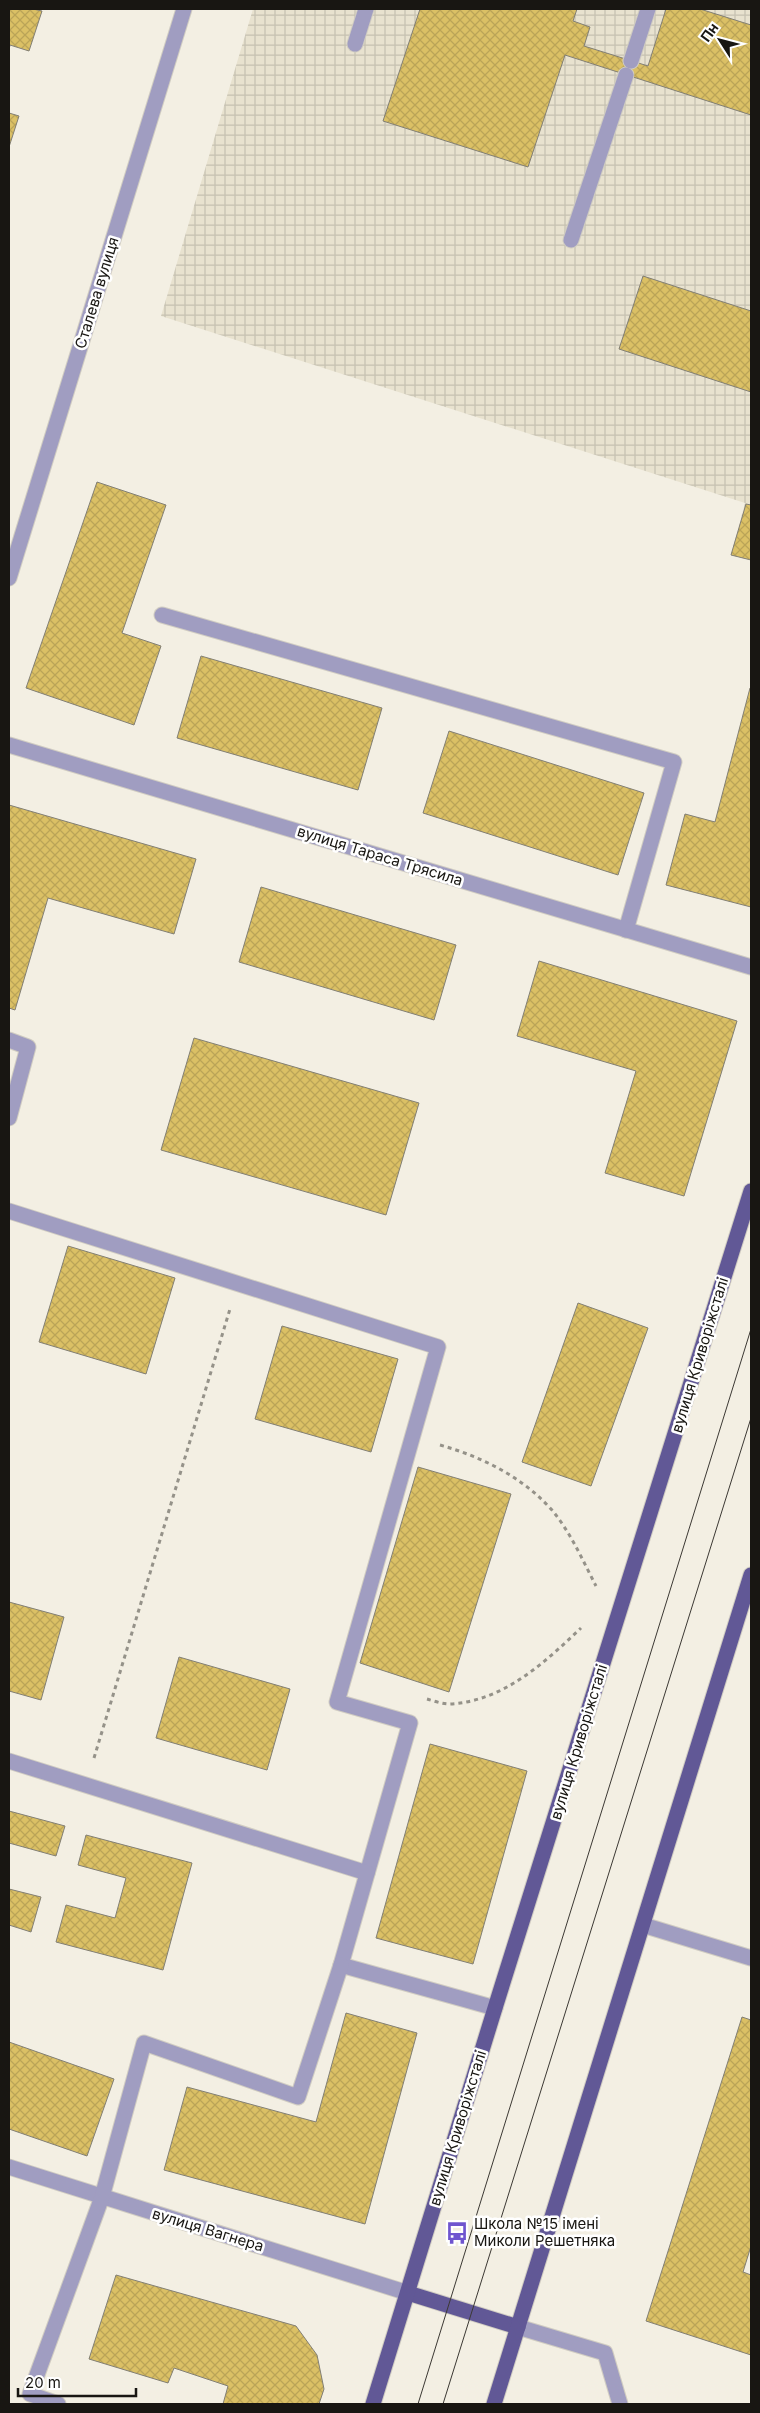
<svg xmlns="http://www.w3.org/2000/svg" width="760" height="2413" viewBox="0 0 760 2413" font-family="Inter,sans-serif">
<defs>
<pattern id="industrial-grid" width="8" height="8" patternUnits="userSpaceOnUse" patternTransform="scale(1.25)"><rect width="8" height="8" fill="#e8e2cf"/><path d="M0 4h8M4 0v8" fill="none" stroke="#c6c1b1"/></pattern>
<pattern id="building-cross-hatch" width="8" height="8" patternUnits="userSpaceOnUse" patternTransform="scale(1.25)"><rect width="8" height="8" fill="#dbc065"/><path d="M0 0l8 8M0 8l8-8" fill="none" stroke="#bba457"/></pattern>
</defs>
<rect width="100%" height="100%" fill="#f3efe3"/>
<path fill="url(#industrial-grid)" d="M253 9H751V560L731 555 745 503 161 316Z"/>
<g fill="url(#building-cross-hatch)" stroke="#827f74">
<path d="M9 9H33L42 11 29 51 10 45 9 50Z"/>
<path d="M420 9H577L573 21 590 27 584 46 648 66 666 9H700L751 25V115L565 55 528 167 383 121Z"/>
<path d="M9 113 19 116 9 147Z"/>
<path d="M643 276 751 311V392L619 349Z"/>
<path d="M97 482 166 505 122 633 161 646 134 725 26 688Z"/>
<path d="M746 504 751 505V560L731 555Z"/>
<path d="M201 656 382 708 358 790 177 738Z"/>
<path d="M750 688 751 689V907L666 885 685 814 715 822Z"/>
<path d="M449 731 644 793 618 875 423 813Z"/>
<path d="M9 805 196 859 174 934 48 898 15 1010 9 1008Z"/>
<path d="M261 887 456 945 434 1020 239 962Z"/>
<path d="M539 961 737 1021 684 1196 605 1173 636 1071 517 1036Z"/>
<path d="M194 1038 419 1103 386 1215 161 1150Z"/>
<path d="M68 1246 175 1278 146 1374 39 1342Z"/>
<path d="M578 1303 648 1328 591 1486 522 1462Z"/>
<path d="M282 1326 398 1359 371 1452 255 1419Z"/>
<path d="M418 1467 511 1494 449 1692 360 1663Z"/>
<path d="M9 1602 64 1617 41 1700 9 1691Z"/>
<path d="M179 1657 290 1689 267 1770 156 1738Z"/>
<path d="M430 1744 527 1771 473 1964 376 1938Z"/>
<path d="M9 1811 65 1826 56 1856 9 1843Z"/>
<path d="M86 1835 192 1863 163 1970 56 1942 66 1905 115 1918 126 1878 78 1865Z"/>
<path d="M9 1889 41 1897 31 1932 9 1925Z"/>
<path d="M346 2013 417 2033 365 2224 164 2170 187 2087 316 2122Z"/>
<path d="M742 2017 751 2020V2246L743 2272 751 2275V2355L646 2321Z"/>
<path d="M9 2042 114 2079 87 2156 9 2129Z"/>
<path d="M116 2275 296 2326 317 2355 324 2389 319 2404H223L228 2386 174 2368 168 2383 89 2359Z"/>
</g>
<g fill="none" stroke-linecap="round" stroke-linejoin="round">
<defs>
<g id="minor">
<path d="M355 44 366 9"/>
<path d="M631 61 648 9"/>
<path d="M571 240 626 75"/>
<path d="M9 578 184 9"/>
<path d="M162 615 674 762 626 930"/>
<path d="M9 745 751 967"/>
<path d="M9 1040 28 1047 9 1118"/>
<path d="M9 1211 438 1347 337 1702 410 1723 341 1965 495 2008"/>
<path d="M9 1761 367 1873"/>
<path d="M643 1925 751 1958"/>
<path d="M9 2167 408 2293"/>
<path d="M518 2327 605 2353 620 2404"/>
<path d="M58 2404 30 2394 102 2197 144 2043 298 2097 341 1965"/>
</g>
<g id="major">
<path d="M408 2293 518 2327"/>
<path d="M373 2404 495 2008 751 1191"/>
<path d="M494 2404 751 1575"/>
</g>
</defs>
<use href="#minor" stroke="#d0ccc2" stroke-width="17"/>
<use href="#major" stroke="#d0ccc2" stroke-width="17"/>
<g stroke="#959289" stroke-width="3" stroke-dasharray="4 4" stroke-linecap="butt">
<path d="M440 1445C482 1457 521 1476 551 1509 570 1531 583 1561 596 1586"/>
<path d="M427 1699C434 1701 442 1704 450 1704 504 1701 544 1663 581 1628"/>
<path d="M94 1758 230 1309"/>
</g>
<use href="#minor" stroke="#a09dc1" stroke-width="15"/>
<use href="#major" stroke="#615896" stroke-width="15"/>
<g stroke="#3c3934" stroke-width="1">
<path d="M418 2404 751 1329"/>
<path d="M443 2404 751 1418"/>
</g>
</g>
<defs>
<symbol id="bus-bare" viewBox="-9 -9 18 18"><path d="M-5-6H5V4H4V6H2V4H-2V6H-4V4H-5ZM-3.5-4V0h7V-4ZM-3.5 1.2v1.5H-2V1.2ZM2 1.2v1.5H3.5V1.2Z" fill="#6f55cf" stroke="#fff" stroke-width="2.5" paint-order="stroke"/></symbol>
</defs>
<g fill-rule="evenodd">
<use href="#bus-bare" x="441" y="2217" width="32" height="32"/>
</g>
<g text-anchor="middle" stroke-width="5" stroke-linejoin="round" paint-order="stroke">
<g font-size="15" fill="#181612" stroke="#fff">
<text transform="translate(97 293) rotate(-73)" y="5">Сталева вулиця</text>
<text transform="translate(380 856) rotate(17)" y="5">вулиця Тараса Трясила</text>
<text transform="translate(700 1355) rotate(-73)" y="5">вулиця Криворіжсталі</text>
<text transform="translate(579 1742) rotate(-73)" y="5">вулиця Криворіжсталі</text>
<text transform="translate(458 2128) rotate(-73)" y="5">вулиця Криворіжсталі</text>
<text transform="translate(208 2230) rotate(17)" y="5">вулиця Вагнера</text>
</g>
<g font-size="15" fill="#181612" stroke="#fff" text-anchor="start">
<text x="474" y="2229">Школа №15 імені<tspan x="474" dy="17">Миколи Решетняка</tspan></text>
</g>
</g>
<rect width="760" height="2413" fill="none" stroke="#181612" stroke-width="20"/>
<g transform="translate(720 40) rotate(306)" stroke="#ffffff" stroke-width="4" paint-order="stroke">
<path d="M0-4L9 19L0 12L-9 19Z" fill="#181612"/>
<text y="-8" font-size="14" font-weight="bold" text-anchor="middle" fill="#181612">Пн</text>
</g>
<path d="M18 2388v8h118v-8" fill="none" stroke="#181612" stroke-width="2.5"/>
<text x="25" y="2388" font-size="15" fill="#181612" stroke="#ffffff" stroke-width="4" paint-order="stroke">20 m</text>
</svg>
